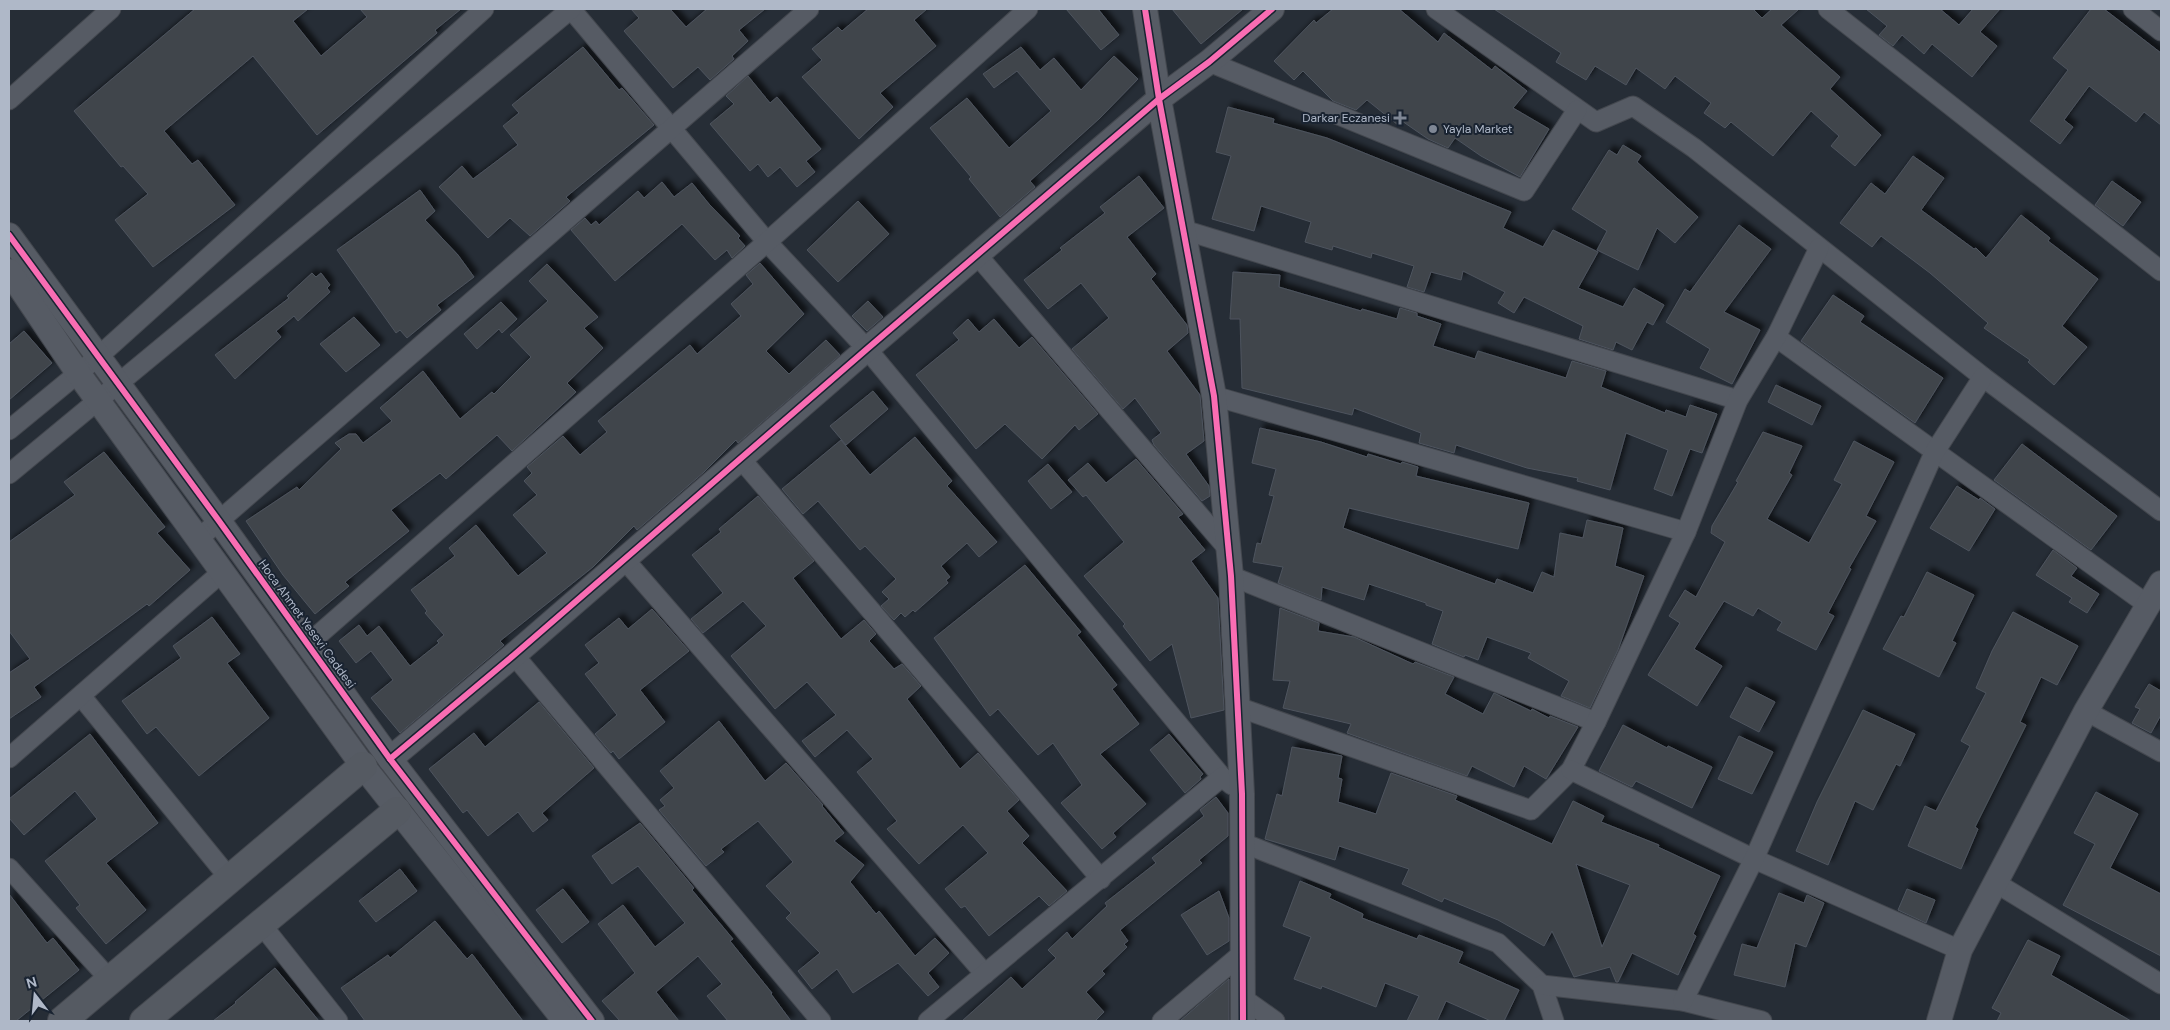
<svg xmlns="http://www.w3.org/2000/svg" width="2170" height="1030" viewBox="0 0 2170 1030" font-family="'DM Sans',sans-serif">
<defs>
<filter id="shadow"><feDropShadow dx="4.5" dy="-4.5" stdDeviation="2.5" flood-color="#0009"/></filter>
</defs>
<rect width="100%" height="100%" fill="#262d36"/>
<g fill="#3f454c" stroke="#4e545e" fill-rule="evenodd" filter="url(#shadow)">
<path d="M195 9H308L293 21 321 56 367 17 360 9H461L435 30 437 33 317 135 253 56 164 131 192 164 198 160 235 205 153 267 115 220 148 194 123 166 121 167 74 111Z"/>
<path d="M631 9H670L686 27 707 9H765L739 30 748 41 732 56 734 59 710 80 698 67 673 88 624 31 639 18Z"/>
<path d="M868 9H927L914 20 936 46 880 93 893 107 859 139 802 77 822 60 812 49 838 27 842 31Z"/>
<path d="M1066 9H1098L1119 35 1101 50Z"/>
<path d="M1172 9H1243L1201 44Z"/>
<path d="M1333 9H1399L1438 42 1444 33 1492 70 1495 66 1527 91 1513 108 1549 129 1520 177 1481 156 1455 138 1448 148 1428 139 1402 121 1398 125 1367 100 1356 110 1333 101 1303 71 1294 80 1274 61 1314 20 1316 23Z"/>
<path d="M1494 9H1753L1762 18 1772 9H1799L1781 25 1840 77 1830 89 1881 135 1855 166 1831 146 1839 136 1811 111 1773 156 1731 122 1725 128 1704 113 1711 103 1675 76 1665 89 1636 68 1626 85 1595 66 1586 80 1556 62 1561 53Z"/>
<path d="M1866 9H1940L1959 25 1973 9H2000L1980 32 1997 46 1972 77 1932 44 1924 54 1902 35 1893 46 1879 35 1887 26Z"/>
<path d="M2091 9H2104L2161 53V125L2144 112 2136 122 2089 86 2064 120 2073 127 2060 144 2030 121 2068 70 2053 58Z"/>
<path d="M583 47 619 90 622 88 654 125 566 197 570 201 530 236 510 218 488 238 439 187 462 166 473 179 518 145 503 126 519 113 512 105Z"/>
<path d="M1021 47 1040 70 1054 58 1081 90 1114 56 1138 79 1100 118 1030 181 1035 187 1000 217 969 179 971 177 930 128 967 98 1009 148 1051 111 1017 71 994 88 983 74Z"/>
<path d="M748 76 770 103 777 97 821 149 806 161 815 172 797 187 780 167 768 177 758 164 750 171 710 124 734 104 726 96Z"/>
<path d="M1228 107 1274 119 1273 123 1327 138 1511 212 1503 228 1543 247 1553 230 1598 252 1578 288 1623 307 1634 288 1664 305 1653 325 1647 322 1632 350 1616 342 1613 350 1579 339 1583 326 1524 297 1514 313 1498 303 1505 292 1463 271 1461 280 1431 272 1424 292 1407 287 1414 266 1372 253 1371 258 1333 246 1332 250 1305 242 1311 222 1261 206 1254 231 1212 219 1231 156 1216 152Z"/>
<path d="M1623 145 1641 156 1637 162 1698 217 1675 243 1657 228 1638 270 1597 250 1607 231 1572 209 1609 150 1617 155Z"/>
<path d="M1913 156 1944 178 1921 210 1974 249 1976 248 1986 258 2021 215 2050 238 2048 241 2098 279 2062 326 2087 347 2054 385 2028 362 2030 360 1984 328 1988 323 1930 273 1881 236 1872 247 1840 223 1871 183 1885 194Z"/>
<path d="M1139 176 1164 208 1127 237 1156 274 1151 279 1187 325 1188 333 1167 351 1200 395 1204 441 1186 454 1209 486 1210 496 1202 501 1154 445 1152 440 1161 433 1135 398 1123 409 1072 349 1109 318 1081 283 1048 309 1024 280 1062 250 1060 248 1105 213 1100 207Z"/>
<path d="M2112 181 2141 202 2123 226 2095 205Z"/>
<path d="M662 182 674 197 692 183 709 204 740 236 738 238 745 246 732 258 727 250 715 260 682 224 615 281 571 230 585 218 591 225 596 221 599 225 638 191 644 198Z"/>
<path d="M420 190 435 211 425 220 458 255 474 277 437 305 441 310 407 338 400 330 396 333 337 250Z"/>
<path d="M858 201 889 234 838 282 807 250Z"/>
<path d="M1739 225 1771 249 1724 312 1760 330 1732 384 1700 368 1710 349 1666 322 1685 289 1690 292Z"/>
<path d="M760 263 804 314 766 351 789 374 826 340 840 355 738 443 736 440 704 472 637 530 634 526 593 567 500 641 504 645 400 733 371 698 393 680 371 651 356 663 339 641 359 625 367 636 379 626 410 666 439 643 437 641 444 635 425 613 427 611 411 590 455 556 449 548 476 525 518 576 547 553 513 515 537 495 524 481 532 473 527 467 563 436 580 455 607 432 598 421 690 345 697 354 741 316 731 304 753 284 746 275Z"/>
<path d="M547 264 598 317 584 328 603 348 567 383 576 392 512 451 497 435 446 479 440 473 391 510 409 531 345 582 349 586 315 614 283 575 246 521 297 487 299 490 341 449 335 443 349 434H356L363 443 392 421 380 408 423 371 460 419 492 392 494 394 531 357 510 335 548 301 529 281Z"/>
<path d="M1233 272 1280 275 1279 287 1361 311 1362 309 1397 319 1400 308 1417 313V316L1441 324 1433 346 1475 359 1478 351 1566 378 1572 361 1606 371 1601 387 1665 413 1666 410 1686 417 1690 405 1717 414 1702 453 1690 449 1672 496 1654 489 1668 450 1626 433 1610 490 1577 481 1578 478 1527 468 1456 445 1454 453 1419 443 1421 433 1354 408 1352 415 1242 388 1240 319H1230Z"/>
<path d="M312 273 316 277 321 273 330 285 327 288 330 292 298 321 294 316 276 331 281 337 235 379 215 355 289 298 287 296Z"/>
<path d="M1833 295 1864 316 1860 322 1943 378 1915 423 1801 341Z"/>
<path d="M868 301 883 317 867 331 852 316Z"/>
<path d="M501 302 517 319 502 333 499 329 477 349 464 334Z"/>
<path d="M354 317 380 345 346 372 320 344Z"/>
<path d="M968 319 979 332 994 319 1019 348 1032 337 1098 414 1079 430 1075 425 1042 459 1005 424 976 449 916 375 959 340 953 333Z"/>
<path d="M24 331 52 363 9 400V344Z"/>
<path d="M1776 385 1821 406 1812 425 1768 402Z"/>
<path d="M873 391 888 409 846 445 830 426Z"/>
<path d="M1260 428 1321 442 1367 457 1368 454 1401 464 1402 462 1418 467 1416 476 1529 503 1518 549 1349 508 1343 528 1495 584 1497 579 1533 593 1542 572 1554 577 1560 533 1583 538 1587 520 1623 528 1615 566 1644 576 1618 650 1590 708 1561 696 1569 681 1528 658 1531 653 1487 637 1478 660 1465 655 1464 657 1432 644 1443 611 1426 605V603L1369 584 1364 600 1322 587 1321 600 1278 583 1283 567 1253 562 1257 543 1261 544 1274 496 1269 495 1276 469 1252 463Z"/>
<path d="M1763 432 1802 446 1789 473 1792 475 1767 519 1809 543 1842 484 1834 480 1854 441 1894 462 1866 516 1876 521 1849 568 1851 569 1828 613 1834 616 1816 650 1777 630 1782 622 1758 608 1753 616 1724 601 1694 649 1722 666 1697 706 1648 675 1680 623 1669 616 1685 590 1696 597 1725 542 1711 533 1712 526 1738 482 1736 481Z"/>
<path d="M915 437 952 481 947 486 997 542 979 557 967 543 941 566 950 577 946 580 948 583 915 612 913 610 905 617 901 613 894 620 881 606 889 599 882 592 896 579 865 546 860 550 818 501 803 514 782 489 841 440 870 475Z"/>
<path d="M2022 444 2117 516 2091 550 1994 480Z"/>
<path d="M104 452 165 527 157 533 190 570 149 606 147 604 34 687 41 697 9 719V673L30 659 9 631V542L75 495 64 482Z"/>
<path d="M1136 459 1183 514 1178 517 1205 550 1191 561 1218 598 1224 710 1191 718 1172 644 1150 661 1123 626 1125 624 1084 576 1124 542 1086 495 1083 497 1068 480 1088 463 1106 483Z"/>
<path d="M1048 464 1072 492 1051 509 1028 481Z"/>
<path d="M1957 486 1979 500 1980 498 1995 509 1969 551 1930 528Z"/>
<path d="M758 496 814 561 793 578 841 639 864 620 876 634 869 641 894 669 902 664 921 686 907 699 960 769 978 753 1019 800 1007 811 1029 836 1022 843 1067 891 1049 906 1039 896 989 936 965 906 961 908 945 889 988 853 963 825 919 864 887 829 897 821 857 772 873 759 847 730 815 757 802 741 836 715 807 682 775 709 731 656 766 626 743 601 703 633 691 619 723 593 692 555 721 532 719 529Z"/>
<path d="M2053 550 2077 568 2071 576 2099 594 2087 613 2069 602 2072 598 2036 575Z"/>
<path d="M1025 565 1081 632 1077 635 1117 685 1112 689 1139 724 1100 754 1146 804 1113 833 1116 837 1102 849 1061 803 1082 785 1053 743 1038 755 998 709 990 716 934 638Z"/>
<path d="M1927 572 1974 595 1952 641 1956 643 1939 677 1883 649 1901 616 1904 617Z"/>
<path d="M1280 608 1319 623 1318 631 1354 637 1413 664 1415 662 1454 677 1445 694 1483 714 1494 693 1531 711 1532 709 1549 718 1550 716 1578 727 1546 779 1524 766 1514 787 1472 766 1467 776 1347 733 1351 724 1283 708 1290 681 1273 680Z"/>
<path d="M652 609 689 651 640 690 665 722 619 759 613 751 611 753 595 734 617 715 585 674 599 663 585 645 619 618 628 629Z"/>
<path d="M2013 612 2078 646 2057 685 2041 677 2020 722 2026 725 1975 827 1978 829 1961 869 1908 846 1925 806 1936 811 1970 746 1961 741 1986 693 1976 688 1992 651Z"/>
<path d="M212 617 240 654 227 663 269 718 199 776 156 727 147 734 122 701 181 658 173 646Z"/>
<path d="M2149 684 2161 691V715L2151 733 2132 723 2140 709 2135 707Z"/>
<path d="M1746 687 1775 702 1759 732 1730 717Z"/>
<path d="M539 702 594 768 542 813 548 820 533 832 518 812 488 836 467 810 463 813 429 769 474 733 485 747Z"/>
<path d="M1863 710 1915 734 1900 766 1896 764 1873 810 1855 801 1828 865 1796 851 1817 802Z"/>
<path d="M719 721 765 781 786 763 823 805 822 806 844 833 834 841 864 865 850 882 876 914 879 911 915 956 935 938 949 953 928 973 939 987 928 996 898 963 853 993 837 969 812 989 798 971 820 953 786 918 791 913 766 886 793 862 758 821 721 849 724 852 706 866 659 810 665 806 660 800 674 788 660 771Z"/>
<path d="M1623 725 1667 748 1668 746 1712 767 1692 808 1636 781 1632 787 1599 771Z"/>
<path d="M90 734 158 823 106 863 146 910 106 944 76 908 80 905 45 861 97 819 75 791 24 835 9 818V799Z"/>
<path d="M1169 734 1203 774 1200 777 1201 779 1185 793 1150 750Z"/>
<path d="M1739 736 1773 752 1752 794 1718 779Z"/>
<path d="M1292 747 1342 756 1338 778 1342 779 1338 802 1376 814 1391 773 1457 796 1455 800 1552 844 1573 801 1604 816 1601 822 1659 845 1658 847 1720 876 1693 934 1696 936 1678 975 1632 953 1618 982H1616L1610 967 1574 977 1552 931 1544 946 1498 920 1444 898 1442 902 1402 884 1409 869 1339 846 1335 860 1265 839 1277 794 1282 796ZM1576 864 1630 885 1602 947Z"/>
<path d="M2096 792 2138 814 2110 868 2161 894V956L2063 905 2095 844 2074 833Z"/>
<path d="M1216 797 1228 813V836L1199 860 1202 863 1120 930 1128 941 1124 944 1127 947 1102 971 1105 974 1086 992 1104 1012 1095 1021H962L1011 977 1022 989 1056 958 1048 950 1067 932 1072 939 1107 906 1105 903 1156 863 1152 858 1204 816 1200 810Z"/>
<path d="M640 823 694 888 692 890 733 939 730 941 772 993 771 994 791 1021H728L707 996 722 984 698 956 656 992 679 1021H620L602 1001 635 973 598 924 623 905 655 947 685 923 638 866 612 884 592 856Z"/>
<path d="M400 869 417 891 376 922 359 901Z"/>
<path d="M1300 881 1331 894 1329 898 1363 914 1362 918 1417 939 1419 935 1463 952 1458 963 1519 990 1504 1021H1491L1446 1001 1437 1021H1407L1419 996 1385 983 1376 1007 1322 986 1321 989 1294 979 1311 937 1283 926Z"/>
<path d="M563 889 589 922 562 943 536 910Z"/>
<path d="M1907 889 1935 900 1926 923 1898 910Z"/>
<path d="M1219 891 1229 918V941L1207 955 1181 915Z"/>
<path d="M1779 893 1804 903 1807 895 1824 903 1806 947 1795 943 1785 987 1734 975 1742 944 1757 948Z"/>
<path d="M9 894 47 943 53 938 79 970 16 1021H9Z"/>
<path d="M435 921 467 959 472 954 523 1021H365L341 988 388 955 390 958Z"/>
<path d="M2028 940 2060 956 2051 975 2131 1021H1997L2001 1013 1992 1008Z"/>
<path d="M275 968 319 1021H213L236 1003 235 1002Z"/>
<path d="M1229 979V1021H1180L1197 1006Z"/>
</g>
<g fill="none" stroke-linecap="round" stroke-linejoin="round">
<defs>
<g id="minor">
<path d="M571 9 767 242 867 349 1222 777"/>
<path d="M1436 9 1596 122 1633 106 1694 148 1983 377 2161 511"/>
<path d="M1828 9 2161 271"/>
<path d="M2133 9 2161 31"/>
<path d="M1209 62 1524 191 1577 110"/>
<path d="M9 100 111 9"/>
<path d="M1184 230 1738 400"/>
<path d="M978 256 1229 550"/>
<path d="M1776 337 2148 605"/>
<path d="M1214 396 1686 532"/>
<path d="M9 430 99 356 484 9"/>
<path d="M740 458 1101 879"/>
<path d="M9 474 571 9"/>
<path d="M198 539 809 9"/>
<path d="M624 559 985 974"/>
<path d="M1231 576 1596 722"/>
<path d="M308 644 767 242 1028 9"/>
<path d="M514 655 821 1021"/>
<path d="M81 696 230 879"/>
<path d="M1238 707 1531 810 1571 770 1596 722 1686 532 1738 400 1776 337 1819 248"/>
<path d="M2086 711 2161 752"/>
<path d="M9 758 221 573"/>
<path d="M1571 770 1754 859 1960 950"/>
<path d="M1243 843 1498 943 1542 985 1554 1021"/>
<path d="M9 868 111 981"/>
<path d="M1996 883 2161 984"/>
<path d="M261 924 338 1021"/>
<path d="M1542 985 1683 1001 1762 1021"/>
<path d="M1244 999 1275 1021"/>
<path d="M1683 1001 1754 859 1934 453 1983 377"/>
<path d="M928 1021 1222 777 1232 785"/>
<path d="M1162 1021 1244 952"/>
</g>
<g id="tertiary">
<path d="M1145 9 1159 99 1214 396 1231 576 1242 794 1243 1021"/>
<path d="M9 235 219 521 390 759 592 1021"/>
<path d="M9 271 78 373 363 766 565 1021"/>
<path d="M390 759 514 655 867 349 1159 99 1209 62 1272 9"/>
<path d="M1939 1021 1960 950 2086 711 2161 583"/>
</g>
<g id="secondary">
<path d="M62 1021 363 766"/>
<path d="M144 1021 397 811"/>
</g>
</defs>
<use href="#minor" stroke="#43474e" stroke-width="21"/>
<use href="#tertiary" stroke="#43474e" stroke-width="26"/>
<use href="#secondary" stroke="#43474e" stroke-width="30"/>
<use href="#minor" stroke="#565b64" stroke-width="19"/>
<use href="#tertiary" stroke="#565b64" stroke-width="24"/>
<use href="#secondary" stroke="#555a62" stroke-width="28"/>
<defs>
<g id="cycleway">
<path d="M1145 9 1159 99 1214 396 1231 576 1242 794 1243 1021"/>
<path d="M9 235 219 521 390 759 592 1021"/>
<path d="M390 759 514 655 867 349 1159 99 1209 62 1272 9"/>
</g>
</defs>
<use href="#cycleway" stroke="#192331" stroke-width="9"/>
<use href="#cycleway" stroke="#f96db3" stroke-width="6"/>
</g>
<g fill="#7f8795" stroke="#192331" stroke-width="2">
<path d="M1397.5 110.5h5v5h5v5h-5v5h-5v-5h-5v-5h5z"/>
<circle cx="1433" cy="129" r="5"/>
</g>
<g text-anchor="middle" stroke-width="4" stroke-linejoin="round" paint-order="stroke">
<g font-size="12" fill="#afb8c8" stroke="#192331" text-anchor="end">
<text x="1390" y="122">Darkar Eczanesi</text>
<text x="1443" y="133" text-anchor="start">Yayla Market</text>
</g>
<g font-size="12" fill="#afb8c8" stroke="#192331">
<text transform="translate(307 624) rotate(54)" y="4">Hoca Ahmet Yesevi Caddesi</text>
</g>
</g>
<rect width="2170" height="1030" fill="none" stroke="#afb8c8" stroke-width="20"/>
<g transform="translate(35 995) rotate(344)" stroke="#192331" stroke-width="4" paint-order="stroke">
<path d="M0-4L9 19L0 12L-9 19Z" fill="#afb8c8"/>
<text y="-8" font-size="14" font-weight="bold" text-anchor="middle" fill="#afb8c8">N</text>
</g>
</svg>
